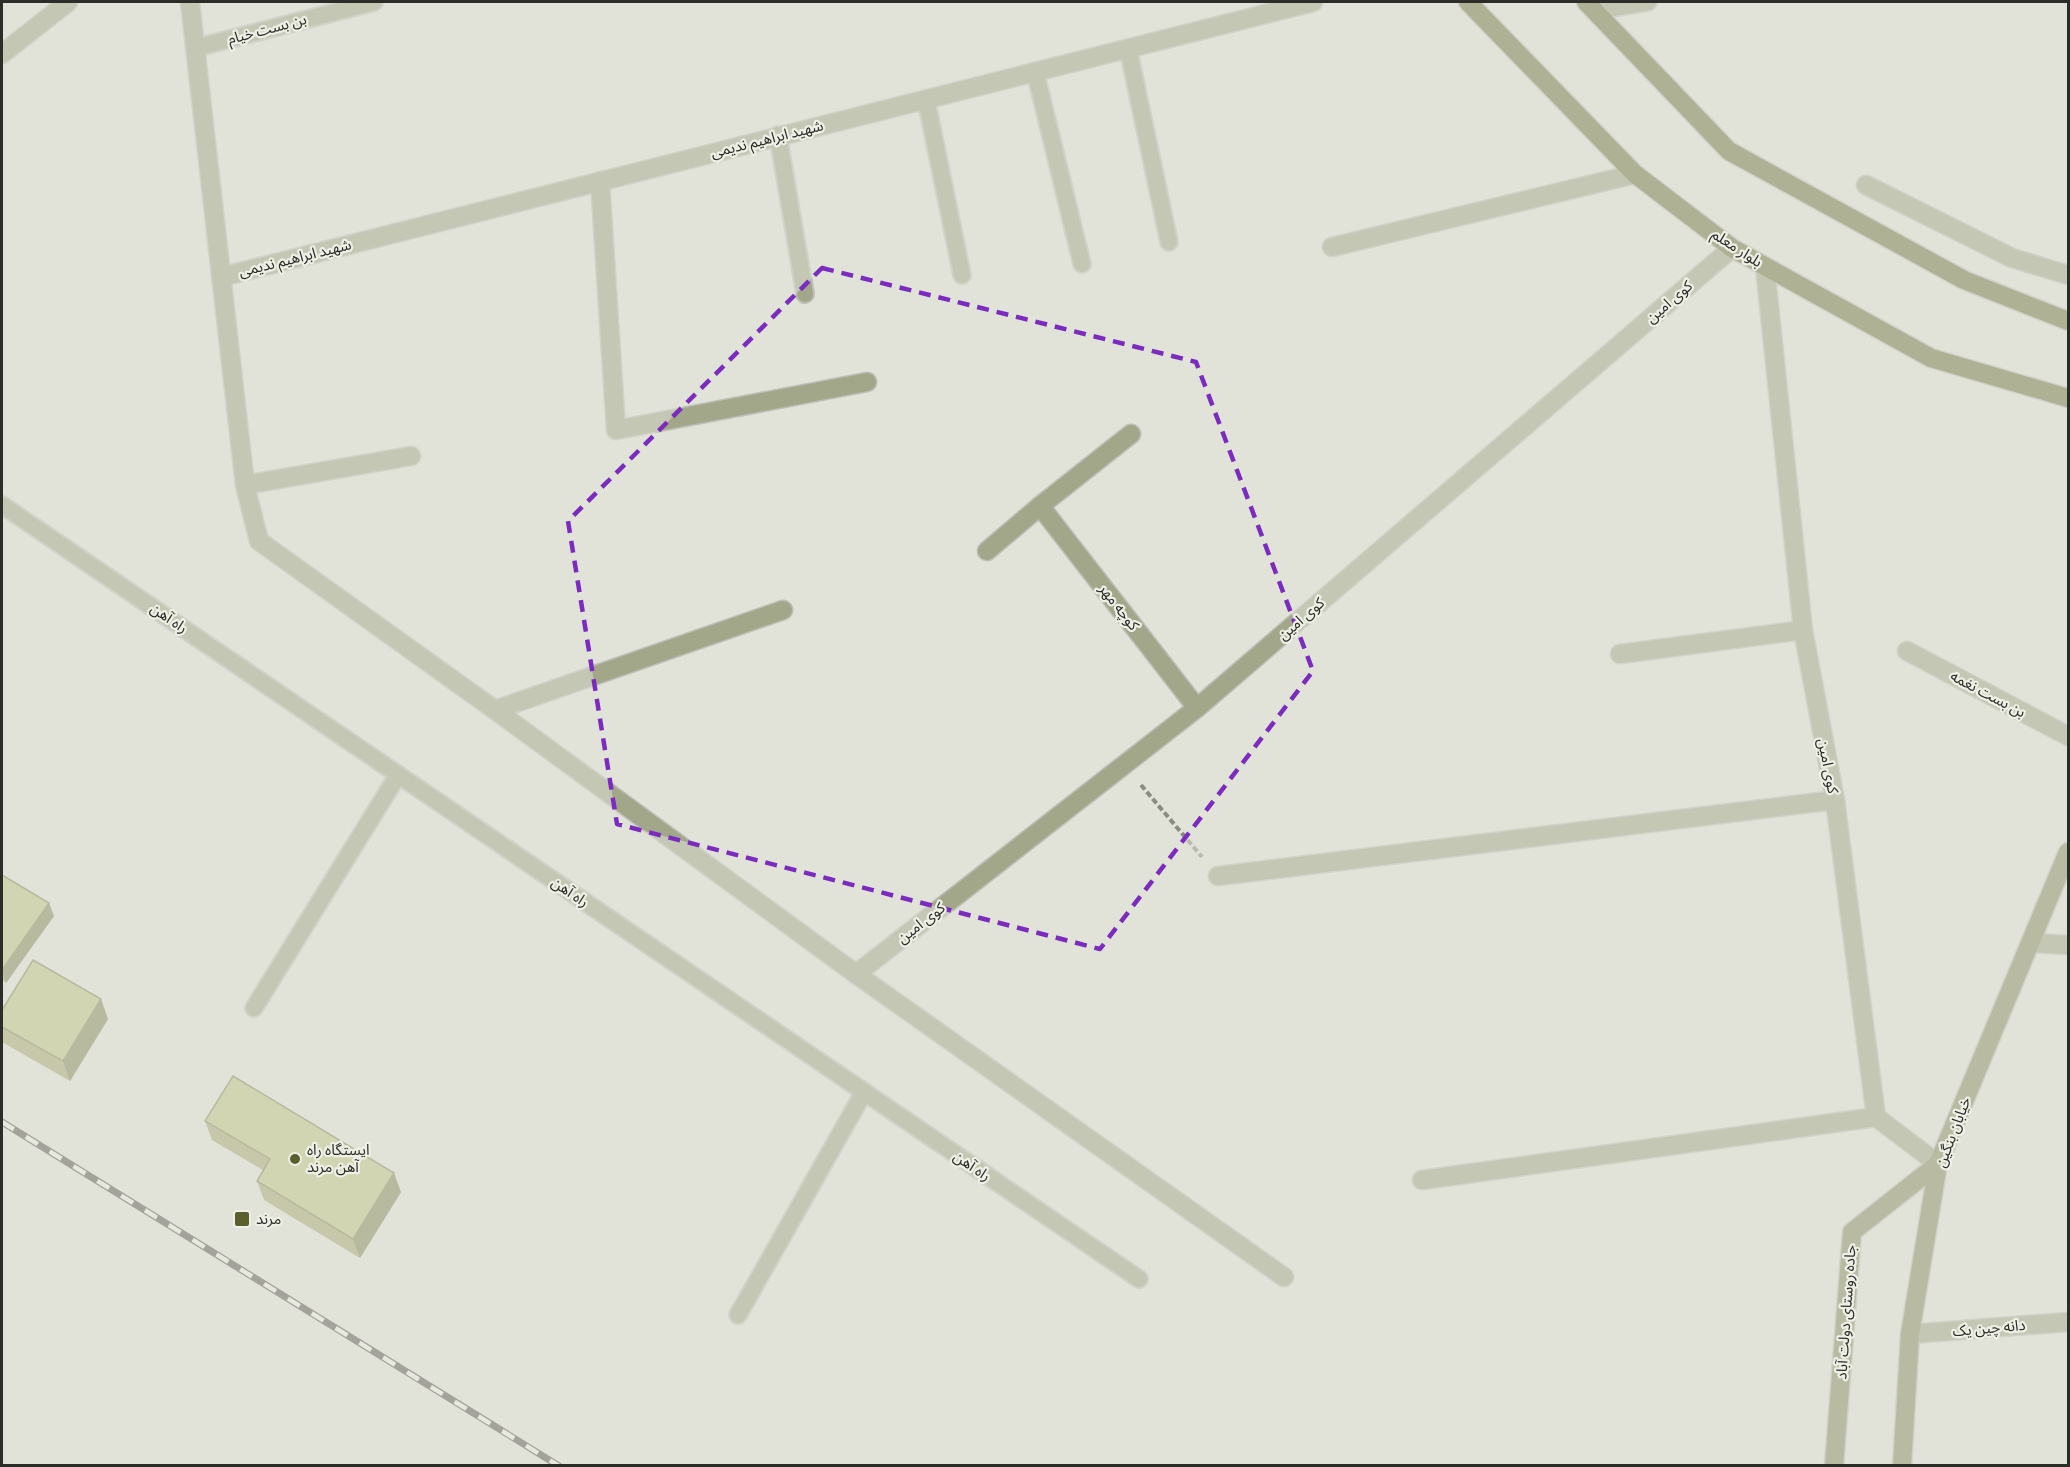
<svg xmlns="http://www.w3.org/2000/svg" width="2070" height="1467" viewBox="0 0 2070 1467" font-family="Signika,'Noto Sans Arabic',sans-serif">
<rect width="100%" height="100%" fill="#e1e2d8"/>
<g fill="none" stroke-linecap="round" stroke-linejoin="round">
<defs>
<g id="service">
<path d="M1595 11 1648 2"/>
<path d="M195 48 374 2"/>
<path d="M1128 48 1169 242"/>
<path d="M1035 71 1082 264"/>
<path d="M926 99 962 275"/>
<path d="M778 135 805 294"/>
<path d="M2 505 1139 1279"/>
<path d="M254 1008 398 775"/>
<path d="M738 1315 864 1092"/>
</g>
<g id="minor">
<path d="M190 2 245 485 411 456"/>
<path d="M2 54 68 2"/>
<path d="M600 181 616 430 867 382"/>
<path d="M1866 185 2012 258 2068 275"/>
<path d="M1332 247 1635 174"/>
<path d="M1765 267 1803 630 1835 800 1876 1117 1938 1164"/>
<path d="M221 277 1313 2"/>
<path d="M245 485 259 541 495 710 856 974 1284 1277"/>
<path d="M1040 506 1197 708"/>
<path d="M987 551 1040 506 1131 434"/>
<path d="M1907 651 2068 736"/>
<path d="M1620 654 1803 630"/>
<path d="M495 710 783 610"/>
<path d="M1218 876 1835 800"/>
<path d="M2031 943 2068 945"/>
<path d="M856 974 1197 708 1732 248"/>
<path d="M1422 1180 1876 1117"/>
<path d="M1910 1334 2068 1322"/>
</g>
<g id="secondary">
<path d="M1834 1466 1852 1232 1938 1164"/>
<path d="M1902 1466 1910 1334 1938 1164 2068 852"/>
</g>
<g id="primary">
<path d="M1468 2 1635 174 1732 248 1931 358 2068 398"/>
<path d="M1586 2 1729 151 1964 280 2068 321"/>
</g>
</defs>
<use href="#service" stroke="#bdbeb5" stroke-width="20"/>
<use href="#minor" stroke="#bdbeb5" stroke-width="21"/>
<use href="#secondary" stroke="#bdbeb5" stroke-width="21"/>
<use href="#primary" stroke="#bdbeb5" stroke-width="21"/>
<path stroke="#8b8b84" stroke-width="4" stroke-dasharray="6 3" stroke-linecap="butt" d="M1141 785 1202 857"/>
<use href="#service" stroke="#a3a78a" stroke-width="16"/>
<use href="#minor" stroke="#a3a78a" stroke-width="18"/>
<use href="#secondary" stroke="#858a60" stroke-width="18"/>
<use href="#primary" stroke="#707540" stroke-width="18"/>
<defs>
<path id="rail" d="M2 1122 559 1466"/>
</defs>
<use href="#rail" stroke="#575752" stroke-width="7"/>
<use href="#rail" stroke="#eeefe5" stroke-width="4.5" stroke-dasharray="14" stroke-linecap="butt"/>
</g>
<g fill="#a4a970">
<path d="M2 875 54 916 6 983 2 980Z"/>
<path d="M2 1010 108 1019 70 1081 2 1042Z"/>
<path d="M205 1121 401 1192 360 1258 264 1200 257 1181 263 1170 212 1140Z"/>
</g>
<g fill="#868a5b">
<path d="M49 903 54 916 6 983 2 970Z"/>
<path d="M101 999 108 1019 70 1081 63 1061Z"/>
<path d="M394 1173 401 1192 360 1258 353 1239Z"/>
</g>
<g fill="#bfc582" stroke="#868a5b" stroke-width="1.5">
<path d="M2 875 49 903 2 970Z"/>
<path d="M33 960 101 999 63 1061 2 1027V1010Z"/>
<path d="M233 1076 394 1173 353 1239 257 1181 270 1159 205 1121Z"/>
</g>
<path d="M0 0H2070V1467H0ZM822 268 1196 362 1313 671 1100 949 617 824 568 521Z" fill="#e1e2d8" fill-opacity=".55" fill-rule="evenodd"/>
<path fill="none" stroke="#7b2cbf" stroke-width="4.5" stroke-dasharray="12 8" stroke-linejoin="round" d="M822 268 1196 362 1313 671 1100 949 617 824 568 521Z"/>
<g fill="#5b5f2d" stroke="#eeefe5" stroke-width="2">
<circle cx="295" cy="1159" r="6"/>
<rect x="234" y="1211" width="16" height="16" rx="3"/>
</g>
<g text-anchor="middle" stroke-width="4.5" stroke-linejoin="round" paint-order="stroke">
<g font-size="15" fill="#2c2c28" stroke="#eeefe5">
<text transform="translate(267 29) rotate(-15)" y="5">بن بست خیام</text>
<text transform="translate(767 139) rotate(-14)" y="5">شهید ابراهیم ندیمی</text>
<text transform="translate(1737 248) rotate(33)" y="5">بلوار معلم</text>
<text transform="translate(295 258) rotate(-14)" y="5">شهید ابراهیم ندیمی</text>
<text transform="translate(1669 302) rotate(-41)" y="5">کوی امین</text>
<text transform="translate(1119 607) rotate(52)" y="5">کوچه مهر</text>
<text transform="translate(169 618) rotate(34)" y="5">راه آهن</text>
<text transform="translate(1301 619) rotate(-41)" y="5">کوی امین</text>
<text transform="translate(1988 694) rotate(28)" y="5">بن بست نغمه</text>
<text transform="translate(1828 766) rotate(79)" y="5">کوی امین</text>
<text transform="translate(570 892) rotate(34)" y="5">راه آهن</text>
<text transform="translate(921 923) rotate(-38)" y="5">کوی امین</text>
<text transform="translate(1953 1132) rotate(-69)" y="5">خیابان بنگین</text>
<text transform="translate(972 1166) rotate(34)" y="5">راه آهن</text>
<text transform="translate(1846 1312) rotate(-86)" y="5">جاده روستای دولت آباد</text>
<text transform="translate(1989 1328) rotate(-5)" y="5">دانه چین یک</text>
</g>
<g font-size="15" fill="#2c2c28" stroke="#eeefe5" text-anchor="start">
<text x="307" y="1155">ایستگاه راه<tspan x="307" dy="17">آهن مرند</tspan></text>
<text x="256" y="1224">مرند</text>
</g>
</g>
<rect width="2070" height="1467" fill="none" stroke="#2c2c28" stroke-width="6"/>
</svg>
